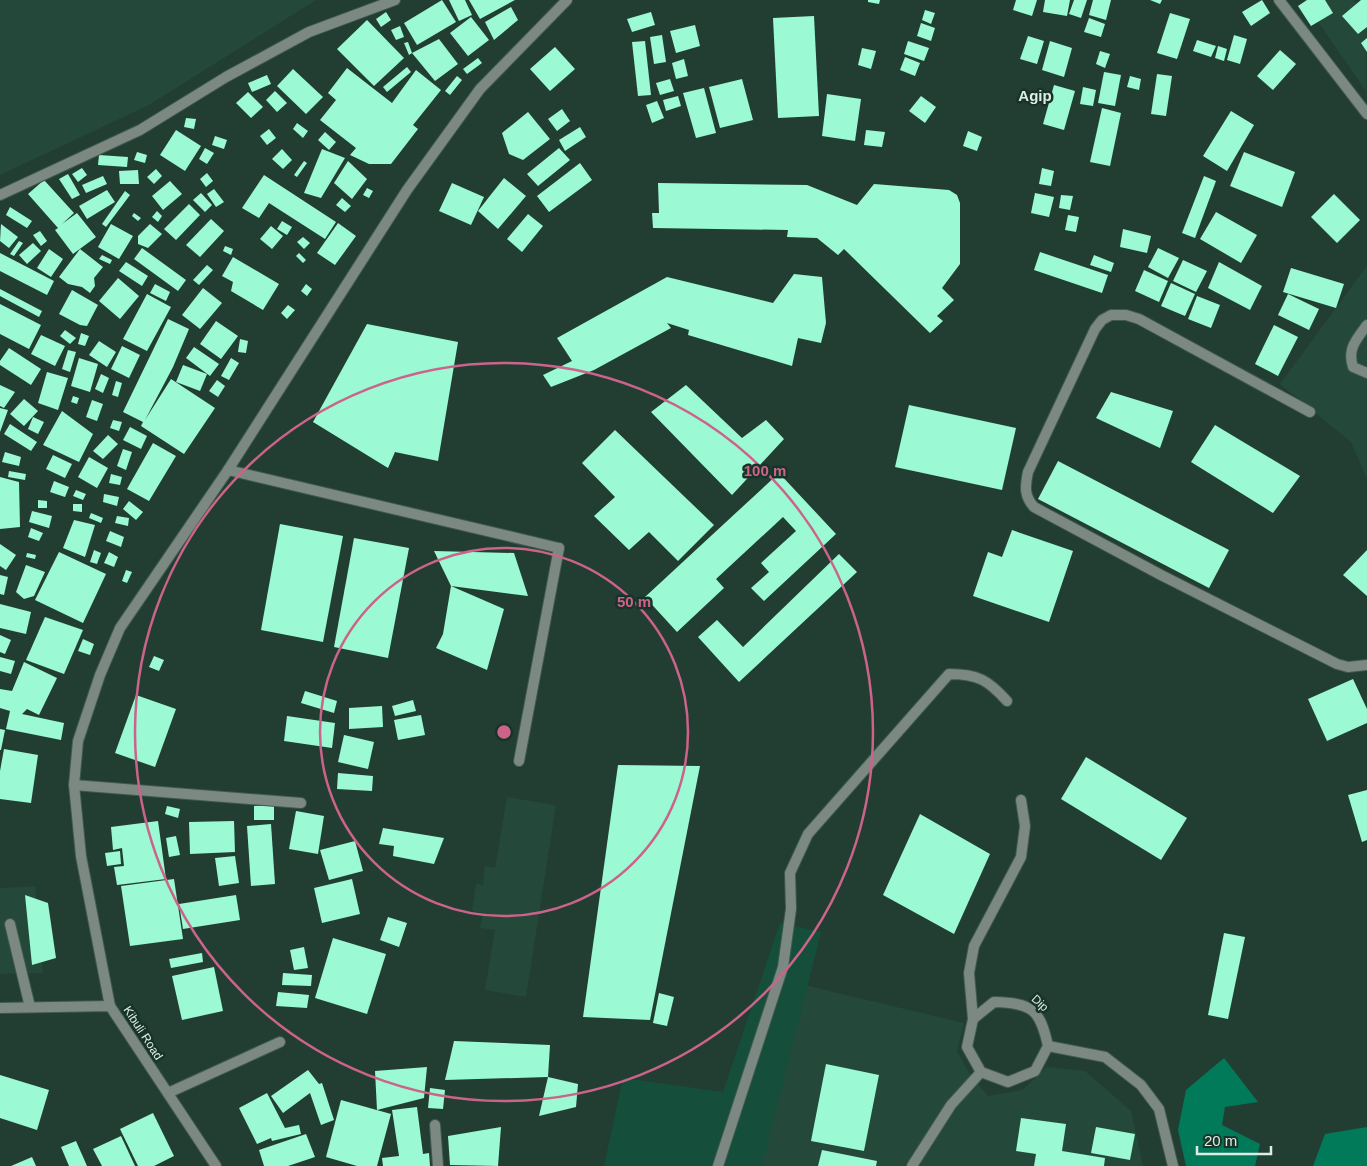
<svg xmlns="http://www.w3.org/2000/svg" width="1367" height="1166" viewBox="0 0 1367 1166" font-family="Helvetica,sans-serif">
<rect width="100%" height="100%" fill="#223e33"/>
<g fill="#244839" fill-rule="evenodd">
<path d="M0 0H316L149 105 0 175Z"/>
<path d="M1303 0H1354L1367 19 1366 91Z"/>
<path d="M1367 266V479L1351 442 1280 384Z"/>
<path d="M507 797 556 805 526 997 485 990 495 930 480 928 483 913 472 911 476 884 483 885 485 866 495 868Z"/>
<path d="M35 886 43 973 0 974V888Z"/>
<path d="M800 984 964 1023 957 1051 971 1076 988 1096 1022 1090 1047 1067 1085 1071 1131 1111 1143 1166H754ZM826 1065 879 1075 864 1151Z"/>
</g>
<path fill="#154f3b" d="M780 923 821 932 762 1166H604L623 1078 723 1092Z"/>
<g fill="#007a59">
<path d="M1224 1058 1258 1102 1225 1107 1222 1125 1260 1144 1255 1166H1186L1178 1130 1186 1090Z"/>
<path d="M1367 1127V1166H1313L1325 1134Z"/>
</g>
<g fill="#9bfad3">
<path d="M442 0 456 22 417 45 404 23Z"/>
<path d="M449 0H465L472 15 459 21Z"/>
<path d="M469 0H515L480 19Z"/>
<path d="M868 0H880L879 4 868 2Z"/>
<path d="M1016 0H1037L1032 16 1013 10Z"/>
<path d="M1045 0H1070L1067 16 1043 12Z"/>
<path d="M1074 0H1087L1081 18 1069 14Z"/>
<path d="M1093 0H1111L1106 20 1089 15Z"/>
<path d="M1150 0H1162L1160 4Z"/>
<path d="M1262 0 1270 13 1251 26 1242 12Z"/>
<path d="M1307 0H1325L1333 13 1311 26 1298 6Z"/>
<path d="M1361 0H1367V27L1358 34 1342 16Z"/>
<path d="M511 7 518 20 494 40 485 22Z"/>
<path d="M925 10 935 13 931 24 922 20Z"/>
<path d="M386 12 391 20 381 27 376 19Z"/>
<path d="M651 12 655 25 632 32 627 19Z"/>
<path d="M1170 13 1190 19 1177 59 1157 53Z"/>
<path d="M814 16 819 116 778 118 773 18Z"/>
<path d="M471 17 489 40 468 56 450 33Z"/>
<path d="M1089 18 1105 24 1101 37 1084 32Z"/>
<path d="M367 20 404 58 374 86 337 49Z"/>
<path d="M921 23 935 28 931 41 917 36Z"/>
<path d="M695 25 700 46 676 53 670 31Z"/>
<path d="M400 26 404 37 396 40 391 30Z"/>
<path d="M662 35 666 62 654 64 650 37Z"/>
<path d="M1234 35 1247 39 1240 64 1227 60Z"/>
<path d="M1028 36 1044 41 1037 64 1020 59Z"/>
<path d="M1367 38V52L1361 43Z"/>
<path d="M439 39 458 64 435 81 412 53Z"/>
<path d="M1197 40 1216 46 1211 57 1193 51Z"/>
<path d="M645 41 651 95 638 96 632 42Z"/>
<path d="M908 41 929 48 924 61 904 54Z"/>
<path d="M1050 41 1072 48 1064 77 1042 70Z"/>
<path d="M408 42 412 53 409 55 404 43Z"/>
<path d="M1218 46 1227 49 1224 61 1215 58Z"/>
<path d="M555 47 575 69 550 91 530 69Z"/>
<path d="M862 48 876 51 871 69 858 65Z"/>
<path d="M1280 50 1296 64 1273 90 1257 76Z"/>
<path d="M1100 51 1110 54 1105 68 1096 64Z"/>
<path d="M905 57 920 63 915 76 900 70Z"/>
<path d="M478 58 482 63 467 74 463 69Z"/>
<path d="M684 59 688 76 676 79 672 63Z"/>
<path d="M407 67 411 72 387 92 383 87Z"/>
<path d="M347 68 392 103 416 70 441 90 413 125 418 129 391 164H369L350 155 356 148 320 120 336 100 328 93Z"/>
<path d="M293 69 323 97 306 114 277 86Z"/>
<path d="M1104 72 1121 75 1115 106 1098 103Z"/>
<path d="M1157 74 1172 76 1166 116 1151 114Z"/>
<path d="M267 75 271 84 252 92 248 83Z"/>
<path d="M457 76 462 80 450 95 445 91Z"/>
<path d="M1130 76 1141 79 1139 90 1127 87Z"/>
<path d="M670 79 674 91 660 95 656 83Z"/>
<path d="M742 79 753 120 720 128 709 87Z"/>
<path d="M1054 85 1075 91 1064 130 1043 124Z"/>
<path d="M1083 87 1096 90 1093 106 1080 104Z"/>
<path d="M704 88 716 133 696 138 683 93Z"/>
<path d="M275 91 287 103 277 112 266 100Z"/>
<path d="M248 92 263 107 251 118 236 103Z"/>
<path d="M827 94 861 99 855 141 822 136Z"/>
<path d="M678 96 681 106 666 111 663 100Z"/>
<path d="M921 96 936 107 925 123 909 111Z"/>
<path d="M657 101 664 118 652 123 646 105Z"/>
<path d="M1102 108 1121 113 1110 166 1090 162Z"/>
<path d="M562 109 570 121 557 131 548 119Z"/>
<path d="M1231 111 1254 125 1227 171 1203 156Z"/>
<path d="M528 112 550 139 523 160 509 154 502 133Z"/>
<path d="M186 118 196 119 194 129 184 127Z"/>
<path d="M297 123 308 131 303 138 293 129Z"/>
<path d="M580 127 586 137 565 151 559 140Z"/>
<path d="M269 129 276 138 267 145 260 136Z"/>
<path d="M176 130 201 146 185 171 160 155Z"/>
<path d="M866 130 885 132 882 147 864 145Z"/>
<path d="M968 131 982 137 977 151 963 146Z"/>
<path d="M325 132 336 142 329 150 318 140Z"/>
<path d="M215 136 227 140 224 149 212 145Z"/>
<path d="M205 148 214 153 207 164 199 159Z"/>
<path d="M559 148 570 160 538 186 527 174Z"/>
<path d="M282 149 292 160 283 169 272 159Z"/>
<path d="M322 149 345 158 321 198 304 193Z"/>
<path d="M137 152 147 155 145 163 134 160Z"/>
<path d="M1244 152 1295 172 1282 207 1230 186Z"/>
<path d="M99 155 128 157 127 167 98 165Z"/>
<path d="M304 161 307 163 297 177 294 175Z"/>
<path d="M348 161 367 179 352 199 334 183Z"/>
<path d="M580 163 592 180 549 212 537 196Z"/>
<path d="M82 168 87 175 78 182 72 174Z"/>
<path d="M1042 168 1054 171 1051 186 1039 184Z"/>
<path d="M156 169 162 176 154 184 147 177Z"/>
<path d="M138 170 139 184H120L119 171Z"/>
<path d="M207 173 213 181 206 187 200 179Z"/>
<path d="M68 174 80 195 72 199 59 179Z"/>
<path d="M264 175 336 222 325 239 269 203 259 218 242 208Z"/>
<path d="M103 176 107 184 86 193 82 185Z"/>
<path d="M1204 176 1216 181 1195 238 1182 233Z"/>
<path d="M504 178 526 196 498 229 478 211Z"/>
<path d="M44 180 74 213 62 224 77 213 96 237 73 254 55 230 58 228 28 194Z"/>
<path d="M170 181 182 194 163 210 152 196Z"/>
<path d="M452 183 484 197 471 225 439 211Z"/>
<path d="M658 183 807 185 857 205 874 184 949 190 957 195 960 203V264L942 288 954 300 937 316 943 321 930 333 844 249 838 255 817 238 787 237 788 230 653 228 652 213H659Z"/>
<path d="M367 188 373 191 369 198 363 195Z"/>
<path d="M214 189 224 202 216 207 207 194Z"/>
<path d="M107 190 115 202 87 219 79 206Z"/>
<path d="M125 191 130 195 106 227 102 224Z"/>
<path d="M201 193 212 205 205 212 193 200Z"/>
<path d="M1035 193 1054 197 1049 217 1031 213Z"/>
<path d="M1334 194 1360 220 1337 243 1311 217Z"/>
<path d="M1061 195 1073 196 1070 210 1059 208Z"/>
<path d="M342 198 351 206 345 212 336 205Z"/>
<path d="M189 204 200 215 176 240 164 229Z"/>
<path d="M10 207 32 221 27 228 6 215Z"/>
<path d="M157 211 162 216 158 222 152 217Z"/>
<path d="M1216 212 1257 235 1241 263 1200 239Z"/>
<path d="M134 213 141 218 138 221 132 216Z"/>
<path d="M528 214 543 226 522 252 507 239Z"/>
<path d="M1068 215 1079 217 1076 232 1065 230Z"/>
<path d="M211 219 224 231 200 257 186 245Z"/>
<path d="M282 221 292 227 287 235 277 229Z"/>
<path d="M338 223 356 236 335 265 317 253Z"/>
<path d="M1 224 18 237 9 248 0 241Z"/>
<path d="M111 224 133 236 119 259 98 247Z"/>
<path d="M150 224 162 234 148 248 138 244V236Z"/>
<path d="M271 226 283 236 272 249 260 239Z"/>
<path d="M1123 229 1151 236 1147 253 1120 247Z"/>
<path d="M40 231 47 241 41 246 33 235Z"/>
<path d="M303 237 310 243 304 249 297 242Z"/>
<path d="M19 241 23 243 14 256 10 254Z"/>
<path d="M33 243 41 251 27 264 19 255Z"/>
<path d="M225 246 233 249 231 255 223 251Z"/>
<path d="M142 248 186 280 178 291 134 259Z"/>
<path d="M1158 248 1179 258 1168 278 1148 267Z"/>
<path d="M49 249 63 259 51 277 37 268Z"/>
<path d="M80 249 103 267 94 278 95 286 90 293 82 287 68 284 59 277Z"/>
<path d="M1040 252 1108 275 1102 293 1034 270Z"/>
<path d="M0 253 54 281 47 295 0 271Z"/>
<path d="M299 253 306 260 303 263 296 256Z"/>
<path d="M102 255 112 260 110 264 99 259Z"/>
<path d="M1094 255 1114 263 1111 272 1090 265Z"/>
<path d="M233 257 279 284 263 310 231 291 233 282 222 276Z"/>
<path d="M1183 260 1207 271 1196 292 1173 281Z"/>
<path d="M126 262 148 276 142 286 119 271Z"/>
<path d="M1219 262 1262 286 1250 310 1208 288Z"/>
<path d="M207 265 213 270 199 285 193 280Z"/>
<path d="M1291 268 1344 284 1336 308 1283 292Z"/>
<path d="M1144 270 1168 281 1159 302 1135 291Z"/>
<path d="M794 274 822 277 826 323 821 343 798 338 792 366 688 335 689 330 667 323 671 328 594 370 551 387 543 375 572 361 557 338 667 277 773 303Z"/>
<path d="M118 278 139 296 120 319 99 301Z"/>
<path d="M1171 283 1195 294 1185 316 1161 306Z"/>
<path d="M155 284 170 292 166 301 150 293Z"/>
<path d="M306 284 312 289 307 296 301 291Z"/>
<path d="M203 288 222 303 200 329 182 315Z"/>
<path d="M0 289 42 311 39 317 0 296Z"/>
<path d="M72 290 98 305 87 326 80 325 59 314Z"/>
<path d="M147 294 171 307 147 351 123 339Z"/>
<path d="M1288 294 1319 309 1309 330 1278 315Z"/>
<path d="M1197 296 1220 305 1211 328 1188 319Z"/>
<path d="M0 304 41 325 29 349 0 334Z"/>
<path d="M288 305 295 310 287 319 281 313Z"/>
<path d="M168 319 189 329 173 367 145 420 171 379 215 408 184 454 141 426 143 422 123 412Z"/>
<path d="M216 321 238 336 221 359 200 344Z"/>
<path d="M367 324 458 342 438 461 395 452 388 468 313 422Z"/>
<path d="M1274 325 1298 337 1278 376 1255 364Z"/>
<path d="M65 330 76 338 70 344 60 336Z"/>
<path d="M81 333 89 336 85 346 78 344Z"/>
<path d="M41 335 65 346 55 366 31 354Z"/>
<path d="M240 339 248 341 246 353 238 352Z"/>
<path d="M99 341 116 352 107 367 89 355Z"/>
<path d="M122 346 140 355 129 378 111 369Z"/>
<path d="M194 347 219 364 210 376 186 358Z"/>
<path d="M9 348 41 369 31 385 0 365V361Z"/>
<path d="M68 350 76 352 70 372 62 369Z"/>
<path d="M79 358 98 364 90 392 71 386Z"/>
<path d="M231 358 239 363 229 380 221 376Z"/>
<path d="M183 365 207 374 200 391 176 382Z"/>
<path d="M47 372 68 378 58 410 38 403Z"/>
<path d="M101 374 109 378 103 393 95 389Z"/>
<path d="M217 380 225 386 218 397 209 391Z"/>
<path d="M116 381 122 383 118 397 112 395Z"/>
<path d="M0 385 15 392 4 408 0 406Z"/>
<path d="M686 385 742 438 766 420 784 439 732 495 651 412Z"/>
<path d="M1111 392 1173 411 1160 448 1096 418Z"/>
<path d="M73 396 79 398 77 404 71 402Z"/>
<path d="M24 399 38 411 24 426 10 414Z"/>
<path d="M92 400 103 404 97 421 86 417Z"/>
<path d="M909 405 1016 428 1002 490 895 467Z"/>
<path d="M0 408 8 410 0 432Z"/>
<path d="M62 411 93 434 79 462 43 445Z"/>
<path d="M33 417 44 422 38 434 28 429Z"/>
<path d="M113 420 122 422 119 431 110 428Z"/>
<path d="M10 424 37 442 31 451 4 434Z"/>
<path d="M1215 425 1300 476 1273 513 1191 462Z"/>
<path d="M130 427 147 436 141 449 123 440Z"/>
<path d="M615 430 714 525 678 561 649 532 629 550 594 516 615 497 582 463Z"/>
<path d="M108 435 118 444 103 459 93 451Z"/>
<path d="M153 443 176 456 149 501 127 489Z"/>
<path d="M123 449 132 452 126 470 117 466Z"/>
<path d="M5 452 21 457 19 466 2 462Z"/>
<path d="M53 455 72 464 65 478 46 469Z"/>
<path d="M89 457 108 468 97 488 78 477Z"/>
<path d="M1058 461 1229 550 1209 588 1038 499Z"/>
<path d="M9 471 26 474 25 480 8 477Z"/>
<path d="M779 473 836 534 764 601 751 588 769 572 761 563 796 531 783 517 716 579 724 588 677 632 645 597Z"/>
<path d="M111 474 122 477 120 485 109 483Z"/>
<path d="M0 477 19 482 20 527 0 529Z"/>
<path d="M54 481 69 487 65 497 50 492Z"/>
<path d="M76 490 86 494 83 500 73 496Z"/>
<path d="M104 494 119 497 117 506 103 502Z"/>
<path d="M38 500 47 501V508H38Z"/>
<path d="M129 501 143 512 136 520 123 509Z"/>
<path d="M73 504H82V512L73 511Z"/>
<path d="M32 511 52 516 49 528 29 522Z"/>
<path d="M91 513 103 518 101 523 89 518Z"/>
<path d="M117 516 129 518 128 526 115 523Z"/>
<path d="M74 520 95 525 85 557 63 548Z"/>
<path d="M280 524 343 536 323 642 261 630Z"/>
<path d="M31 528 43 533 39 541 28 537Z"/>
<path d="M1012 530 1073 551 1049 622 973 596 988 552 1002 557Z"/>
<path d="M110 531 124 537 121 547 106 541Z"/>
<path d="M354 538 409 548 388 658 334 647Z"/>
<path d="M0 544 16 555 6 570 0 566Z"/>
<path d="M94 550 101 553 97 564 90 562Z"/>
<path d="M1367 550V596L1343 575Z"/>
<path d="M434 551 514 553 528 596 451 586 504 609 487 670 436 648 443 634 451 586Z"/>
<path d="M59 552 106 574 83 623 35 600Z"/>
<path d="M109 552 118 557 114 567 104 563Z"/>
<path d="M27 553 36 555 35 559 26 557Z"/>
<path d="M839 554 857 572 739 682 698 637 717 620 743 647Z"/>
<path d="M26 565 45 572 34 596 24 599 16 592Z"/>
<path d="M126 570 132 572 127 583 122 581Z"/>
<path d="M0 575 8 577 4 595 0 594Z"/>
<path d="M0 604 31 612 26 634 0 628Z"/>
<path d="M45 617 83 630 64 674 26 660Z"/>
<path d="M0 635 11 640 5 654 0 652Z"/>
<path d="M83 639 94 644 90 655 78 651Z"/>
<path d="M154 656 164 660 159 671 149 667Z"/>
<path d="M0 657 15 661 11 674 0 671Z"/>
<path d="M24 662 57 678 39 715 27 709 22 714 64 723 61 740 6 729 10 711 0 708V689L12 691Z"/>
<path d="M1353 679 1367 709V723L1327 741 1308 699Z"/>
<path d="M305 691 337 701 334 713 301 703Z"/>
<path d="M136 695 176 709 155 767 115 753Z"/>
<path d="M413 700 416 711 395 716 392 706Z"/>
<path d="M382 706 383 727 349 729V708Z"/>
<path d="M421 715 425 735 398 740 394 720Z"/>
<path d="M287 716 335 723 332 748 284 741Z"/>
<path d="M0 729 5 730 1 750H0Z"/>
<path d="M344 735 374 742 368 769 338 762Z"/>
<path d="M4 749 38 755 31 803 0 799V771Z"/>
<path d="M1086 757 1187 818 1161 860 1061 799Z"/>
<path d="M618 765 700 766 650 1020 583 1017Z"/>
<path d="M338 773 373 776 372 791 337 789Z"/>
<path d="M1367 790V840L1362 842 1348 795Z"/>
<path d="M274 805V820H254V806Z"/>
<path d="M167 806 180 809 178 818 165 814Z"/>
<path d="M296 811 324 816 318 854 289 849Z"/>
<path d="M920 814 990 854 954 934 883 895Z"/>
<path d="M158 821 166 879 117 885 114 867 124 866 122 848 113 850 111 827Z"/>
<path d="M234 821 235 852 190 854 189 822Z"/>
<path d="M271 824 275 884 251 886 247 826Z"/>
<path d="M383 828 444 838 434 864 393 856 394 846 379 844Z"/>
<path d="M176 836 180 855 169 857 166 838Z"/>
<path d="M355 841 363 871 329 880 320 850Z"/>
<path d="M120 851 121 864 107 866 105 853Z"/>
<path d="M235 856 239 883 219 886 215 858Z"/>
<path d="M174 879 183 939 130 946 121 886Z"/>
<path d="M352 879 360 914 322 923 314 888Z"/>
<path d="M25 895 48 903 56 958 32 965Z"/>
<path d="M236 895 240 920 183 929 179 904Z"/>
<path d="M388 917 407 923 399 947 380 940Z"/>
<path d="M1224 933 1245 937 1228 1019 1208 1015Z"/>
<path d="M333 938 386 954 367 1014 315 998Z"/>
<path d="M304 947 308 968 294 970 290 950Z"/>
<path d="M202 953 203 962 171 968 169 959Z"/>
<path d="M214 967 223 1011 182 1020 172 976Z"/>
<path d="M283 973 312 975 311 986 282 985Z"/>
<path d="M278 992 309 995 307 1008 276 1006Z"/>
<path d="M659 993 674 997 667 1026 653 1023Z"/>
<path d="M454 1041 550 1045 548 1077 445 1080Z"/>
<path d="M826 1064 879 1075 864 1151 811 1141Z"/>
<path d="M427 1067 424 1098 377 1110 375 1071Z"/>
<path d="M308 1070 319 1084 322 1083 334 1120 321 1125 310 1093 283 1113 271 1096Z"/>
<path d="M0 1075 49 1090 37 1130 0 1118Z"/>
<path d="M548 1077 578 1084 576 1107 539 1116Z"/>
<path d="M430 1088 445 1090 443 1109 428 1108Z"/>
<path d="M267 1093 285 1128 299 1125 301 1134 272 1141 271 1138 257 1144 239 1108Z"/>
<path d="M341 1100 391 1114 377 1166H357L326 1157Z"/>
<path d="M417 1107 423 1154 429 1153 430 1166H383L382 1158 399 1156 392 1110Z"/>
<path d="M153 1113 174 1156 154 1166H138L120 1129Z"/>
<path d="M1021 1118 1066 1124 1062 1151 1105 1158 1104 1166H1034L1036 1154 1016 1151Z"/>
<path d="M501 1127 498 1166 450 1165 448 1136Z"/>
<path d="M1096 1127 1135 1134 1130 1160 1091 1153Z"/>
<path d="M306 1134 315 1157 288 1166H264L259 1150Z"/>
<path d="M121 1136 135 1166H102L93 1149Z"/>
<path d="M76 1141 87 1166H69L61 1147Z"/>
<path d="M822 1150 877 1161 876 1166H818Z"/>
<path d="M32 1157 36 1166H11Z"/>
</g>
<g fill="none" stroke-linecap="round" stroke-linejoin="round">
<defs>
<g id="service">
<path d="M1367 325C1356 340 1347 349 1353 367L1367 373"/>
<path d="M519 761 559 548"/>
<path d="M10 924 30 1007"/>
<path d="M973 1019 969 973 974 946 1021 857 1025 826 1021 800"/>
<path d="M168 1093 280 1042"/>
<path d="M718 1166 783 967 791 909 790 873 808 834 949 674C978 674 988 680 1007 701"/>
<path d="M912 1166 951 1105 981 1072"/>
</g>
<g id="minor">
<path d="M1279 0 1367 114"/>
<path d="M0 195 140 130 226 77 309 32 395 0"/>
<path d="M1310 412 1139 319 1126 315H1111L1102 320 1095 329 1028 472C1025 487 1024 496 1034 507L1161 575 1337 664 1348 667 1367 665"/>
<path d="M228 470 559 548"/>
<path d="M74 785 301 803"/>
<path d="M994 1002C1032 1003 1040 1009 1048 1046L1035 1071 1008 1082 981 1072 967 1047 973 1019Z"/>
<path d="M110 1006 81 856 74 785 78 741 100 675 120 628 228 470 407 190 480 89 567 0"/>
<path d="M1048 1046 1105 1057 1141 1085 1159 1109 1173 1166"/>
<path d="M435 1125 438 1166"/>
</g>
<path id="tertiary" d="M0 1008 110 1006 216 1166"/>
</defs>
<use href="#service" stroke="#405a4f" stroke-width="12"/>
<use href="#minor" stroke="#405a4f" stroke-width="12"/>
<use href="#tertiary" stroke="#405a4f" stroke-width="12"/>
<use href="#service" stroke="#7c8983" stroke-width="10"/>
<use href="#minor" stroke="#7c8983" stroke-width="10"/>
<use href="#tertiary" stroke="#7c8983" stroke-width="10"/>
</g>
<g fill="none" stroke="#cb638b" stroke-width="2.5">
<circle cx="504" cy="732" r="184"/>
<circle cx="504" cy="732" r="369"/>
</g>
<g text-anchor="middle" stroke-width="5" stroke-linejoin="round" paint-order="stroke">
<g font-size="12" fill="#ddede5" stroke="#183429">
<text transform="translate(1040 1003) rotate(43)" y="4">Dip</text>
<text transform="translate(143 1033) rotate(57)" y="4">Kibuli Road</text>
</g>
<g font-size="15" font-weight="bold" fill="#ddede5" stroke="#183429">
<text x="1035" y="101">Agip</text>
</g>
</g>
<circle cx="504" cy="732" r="8" fill="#cb638b" stroke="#183429" stroke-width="2.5"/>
<g font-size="15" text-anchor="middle" font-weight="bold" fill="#cb638b" stroke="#183429" stroke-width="5" stroke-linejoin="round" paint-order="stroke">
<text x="765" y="476">100 m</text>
<text x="634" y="607">50 m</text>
</g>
<path d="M1197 1146v8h74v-8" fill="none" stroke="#ddede5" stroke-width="2.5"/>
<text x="1204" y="1146" font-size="15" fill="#ddede5" stroke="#183429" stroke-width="4" paint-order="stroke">20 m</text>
</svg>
